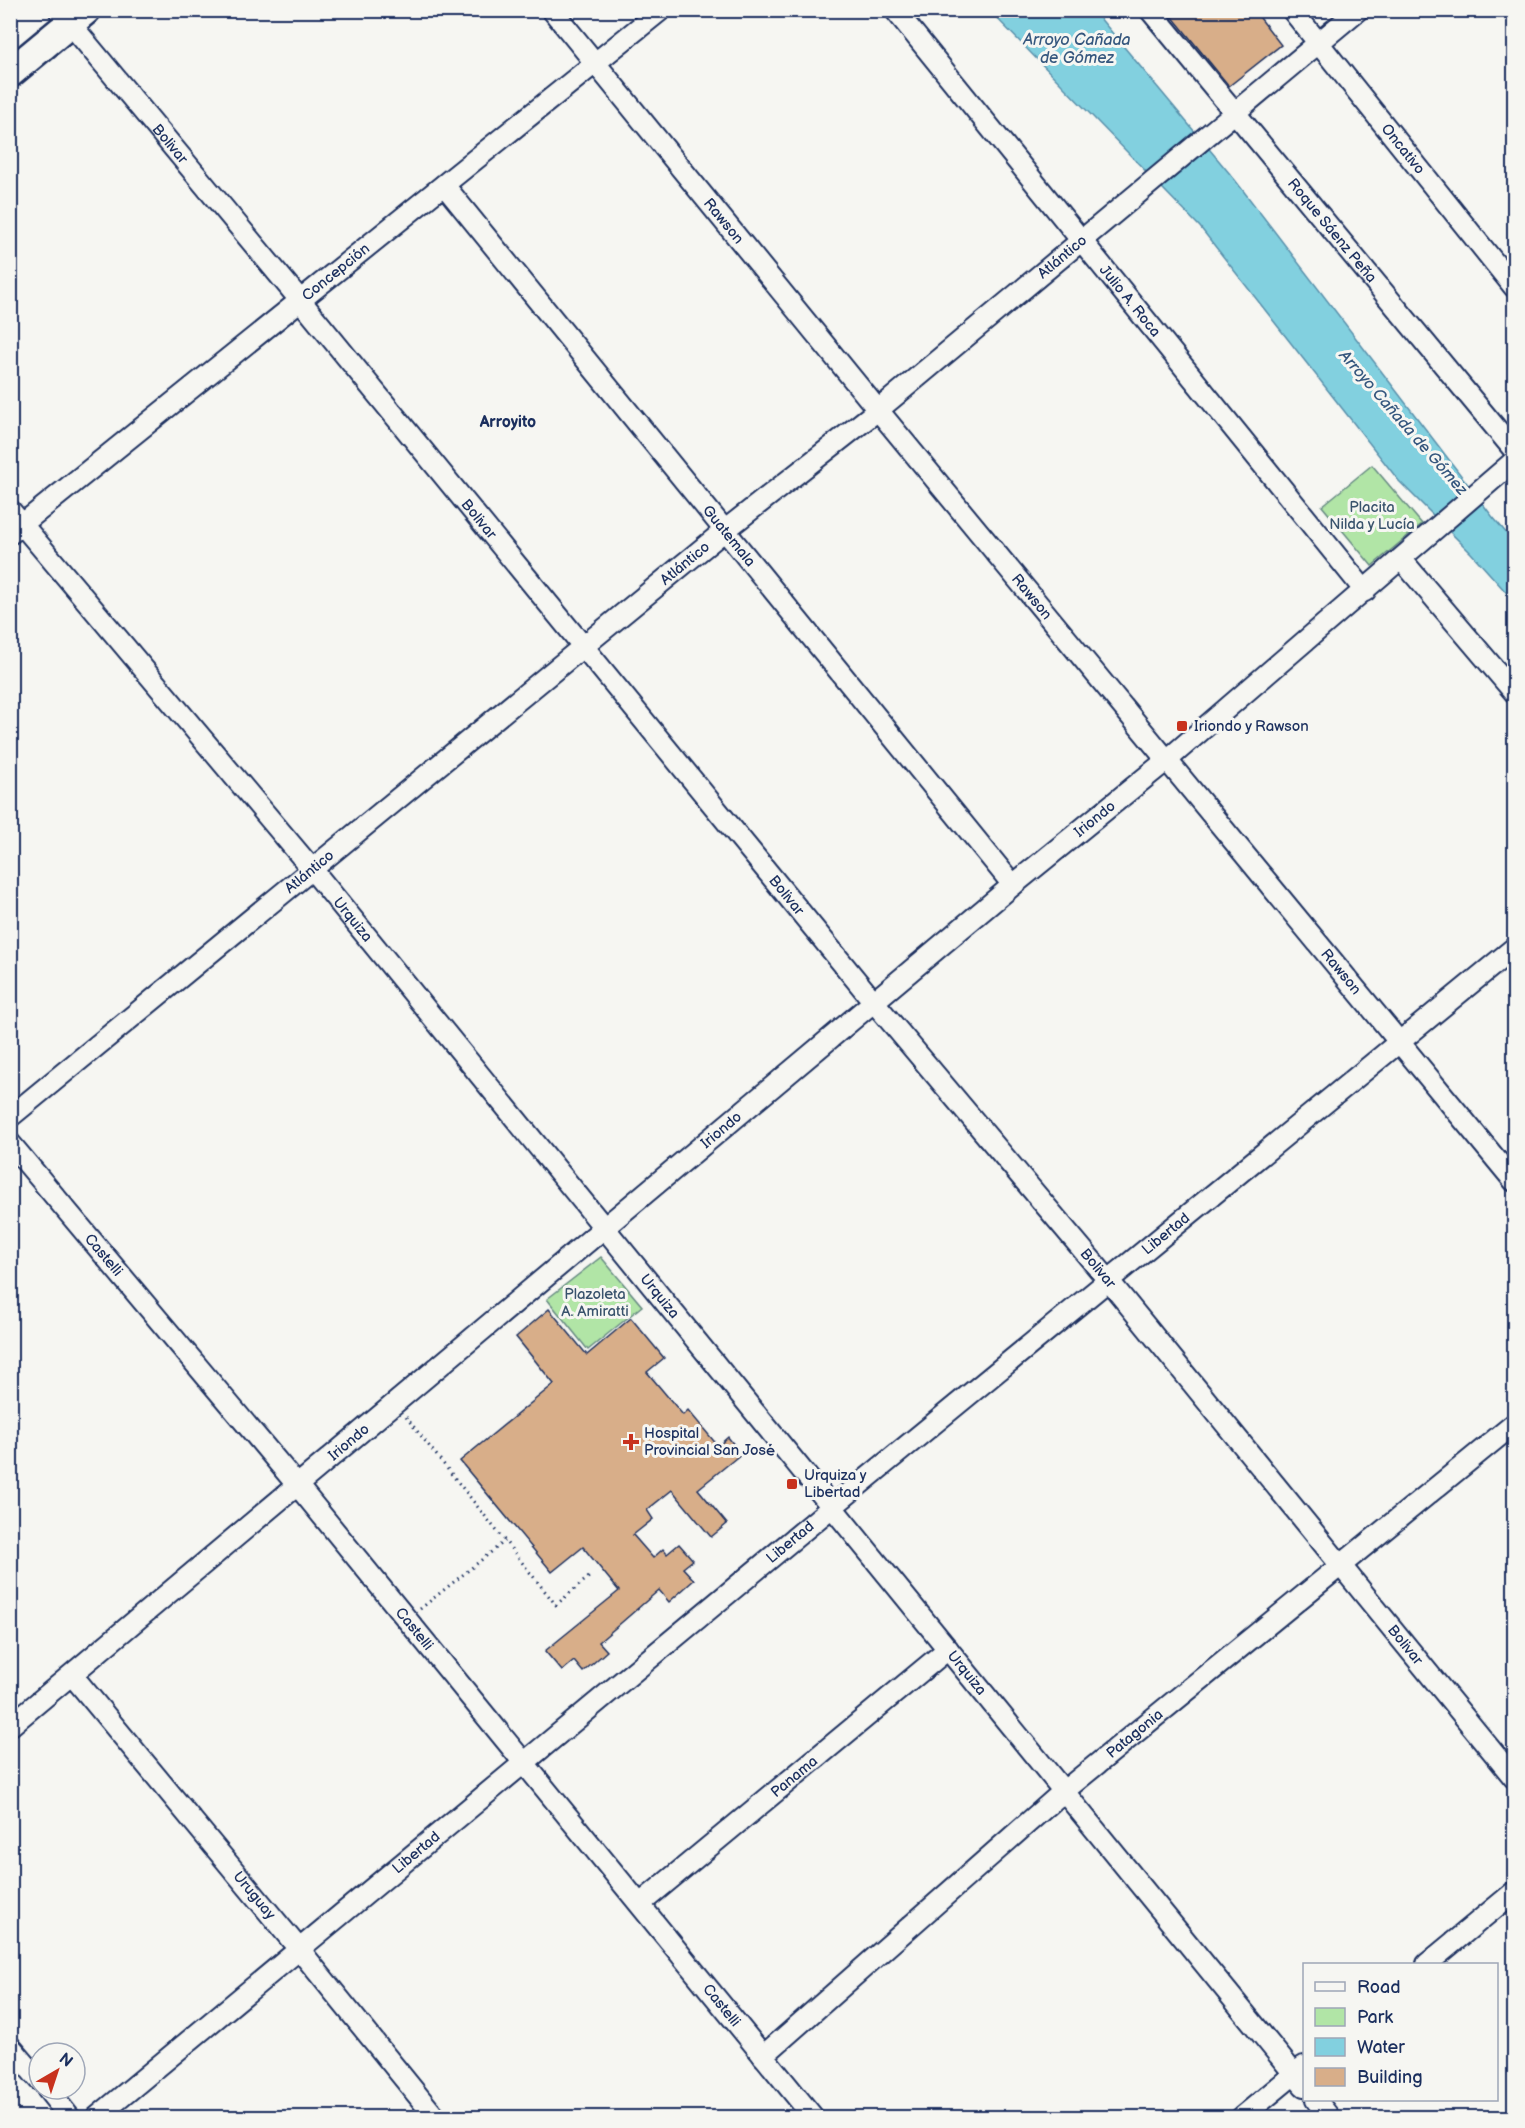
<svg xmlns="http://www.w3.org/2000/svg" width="1525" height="2128" viewBox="0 0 1525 2128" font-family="'Balsamiq Sans',sans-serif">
<rect width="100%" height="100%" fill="#f6f6f2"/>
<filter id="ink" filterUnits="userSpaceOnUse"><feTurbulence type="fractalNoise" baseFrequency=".0167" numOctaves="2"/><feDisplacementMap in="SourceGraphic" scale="12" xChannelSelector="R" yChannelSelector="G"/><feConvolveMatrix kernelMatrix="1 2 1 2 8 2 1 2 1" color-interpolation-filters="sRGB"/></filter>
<g filter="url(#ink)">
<g fill="#b1e5a6" stroke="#668a82" stroke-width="1.5">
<path d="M1372 465 1422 524 1372 566 1322 506Z"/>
<path d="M601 1257 642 1306 588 1350 547 1299Z"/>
</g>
<path fill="#82d0df" stroke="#5990ab" stroke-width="1.5" d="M990 11H1094L1235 180 1492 516 1514 542V601L1471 553 1399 481 1200 227Z"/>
<g fill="#d8ae89" stroke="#1b2f5e" stroke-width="1.5">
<path d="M1167 10H1254L1281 45 1229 86Z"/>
<path d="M549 1309 587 1355 631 1318 664 1358 647 1372 683 1415 688 1410 718 1446 728 1437 741 1454 698 1489 727 1524 711 1537 672 1490 647 1510 653 1519 633 1535 653 1558 663 1549 667 1554 679 1544 693 1560 683 1568 694 1580 669 1602 659 1590 599 1642 607 1651 583 1672 574 1661 562 1671 545 1651 619 1591 583 1547 552 1572 460 1461 554 1384 516 1337Z"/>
</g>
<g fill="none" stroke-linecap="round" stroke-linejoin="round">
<defs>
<g id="street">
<path id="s1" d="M59 10 300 300 874 1002 1109 1281 1514 1778"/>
<path id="s2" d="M552 10 878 410 1514 1181"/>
<path id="s3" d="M895 10 1365 591"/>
<path id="s4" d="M1150 10 1514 450"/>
<path id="s5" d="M1292 10 1514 287"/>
<path id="s6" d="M444 185 1013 885"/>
<path id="s7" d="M10 510 311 868 1304 2086"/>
<path id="s8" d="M10 534 661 10"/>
<path d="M1402 560 1514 692"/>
<path id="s9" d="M10 1117 724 531 878 410 1358 10"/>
<path id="s10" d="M10 1143 298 1486 814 2118"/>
<path id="s11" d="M72 1675 299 1949 436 2118"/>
<path id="s12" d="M10 1726 1013 885 1167 760 1514 461"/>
<path id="s13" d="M640 1904 948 1649"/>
<path d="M1427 1964 1514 1892"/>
<path d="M10 2046 39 2080"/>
<path id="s14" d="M763 2056 1064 1791 1514 1424"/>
<path d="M47 2089 70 2118"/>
<path d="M1316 2100 1330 2118"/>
<path id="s15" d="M96 2118 832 1507 1514 948"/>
<path d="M1241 2118 1304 2066"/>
</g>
<path id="secondary" d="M10 73 86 10"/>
</defs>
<use href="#street" stroke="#1b2f5e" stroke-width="24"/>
<use href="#secondary" stroke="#1b2f5e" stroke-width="33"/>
<g stroke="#1b2f5e" stroke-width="3" stroke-dasharray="1.5 4.5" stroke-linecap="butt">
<path d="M406 1417 556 1605 590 1576"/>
<path d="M420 1609 505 1541"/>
</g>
<use href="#street" stroke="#f6f6f2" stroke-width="20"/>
<use href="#secondary" stroke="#f6f6f2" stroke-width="28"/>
</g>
</g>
<g fill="#c8321e" stroke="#f6f6f2" stroke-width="2">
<rect x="1176" y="720" width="12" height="12" rx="3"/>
<path d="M628 1433h6v6h6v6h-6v6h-6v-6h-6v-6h6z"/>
<rect x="786" y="1478" width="12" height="12" rx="3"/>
</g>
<g text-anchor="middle" stroke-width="6" stroke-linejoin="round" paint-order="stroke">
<g font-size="15" fill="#1b2f5e" stroke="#f6f6f2">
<text dy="5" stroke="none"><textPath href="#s1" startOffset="174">Bolivar</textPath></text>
<text dy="5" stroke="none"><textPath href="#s5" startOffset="178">Oncativo</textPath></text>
<text dy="5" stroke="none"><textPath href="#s2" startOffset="272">Rawson</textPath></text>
<text dy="5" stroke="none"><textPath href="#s4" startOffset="286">Roque Sáenz Peña</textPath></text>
<text dy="5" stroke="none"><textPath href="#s9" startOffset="1359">Atlántico</textPath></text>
<text dy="5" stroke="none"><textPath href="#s8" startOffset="418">Concepción</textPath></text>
<text dy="5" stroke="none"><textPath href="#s3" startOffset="374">Julio A. Roca</textPath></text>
<text dy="5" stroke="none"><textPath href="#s1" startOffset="660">Bolivar</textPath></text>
<text dy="5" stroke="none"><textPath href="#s6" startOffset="452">Guatemala</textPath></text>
<text dy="5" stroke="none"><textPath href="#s9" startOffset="873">Atlántico</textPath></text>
<text dy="5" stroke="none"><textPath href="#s2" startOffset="758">Rawson</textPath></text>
<text dy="5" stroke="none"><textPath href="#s12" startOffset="1414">Iriondo</textPath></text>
<text dy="5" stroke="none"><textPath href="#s9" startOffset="387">Atlántico</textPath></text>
<text dy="5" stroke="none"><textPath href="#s1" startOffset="1146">Bolivar</textPath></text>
<text dy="5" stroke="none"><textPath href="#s7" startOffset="534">Urquiza</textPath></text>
<text dy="5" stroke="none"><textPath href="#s2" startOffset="1244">Rawson</textPath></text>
<text dy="5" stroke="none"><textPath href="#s12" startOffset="928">Iriondo</textPath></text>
<text dy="5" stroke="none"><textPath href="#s15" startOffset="1388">Libertad</textPath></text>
<text dy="5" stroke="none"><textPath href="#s10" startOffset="146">Castelli</textPath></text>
<text dy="5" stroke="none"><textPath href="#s1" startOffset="1632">Bolivar</textPath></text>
<text dy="5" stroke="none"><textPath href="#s7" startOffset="1020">Urquiza</textPath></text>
<text dy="5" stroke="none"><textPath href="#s12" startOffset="442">Iriondo</textPath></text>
<text dy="5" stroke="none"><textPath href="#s15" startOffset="902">Libertad</textPath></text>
<text dy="5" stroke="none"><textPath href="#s10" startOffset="632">Castelli</textPath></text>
<text dy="5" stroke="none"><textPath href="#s1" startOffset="2118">Bolivar</textPath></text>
<text dy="5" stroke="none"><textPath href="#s7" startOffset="1506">Urquiza</textPath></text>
<text dy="5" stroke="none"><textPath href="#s14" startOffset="492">Patagonia</textPath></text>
<text dy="5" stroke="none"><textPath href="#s13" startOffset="200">Panama</textPath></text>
<text dy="5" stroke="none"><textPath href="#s15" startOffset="416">Libertad</textPath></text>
<text dy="5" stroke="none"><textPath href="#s11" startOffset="286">Uruguay</textPath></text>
<text dy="5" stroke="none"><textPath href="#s10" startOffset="1118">Castelli</textPath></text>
</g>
<g font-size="15" fill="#39536c" stroke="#f6f6f2">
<text x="1372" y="512">Placita<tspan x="1372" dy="17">Nilda y Lucía</tspan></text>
<text x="595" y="1299">Plazoleta<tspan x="595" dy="17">A. Amiratti</tspan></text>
</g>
<g font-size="15" fill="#1b2f5e" stroke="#f6f6f2" text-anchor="start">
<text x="1194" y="731">Iriondo y Rawson</text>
<text x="644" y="1438">Hospital<tspan x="644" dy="17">Provincial San José</tspan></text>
<text x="804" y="1480">Urquiza y<tspan x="804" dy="17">Libertad</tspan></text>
</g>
<g font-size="16" font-style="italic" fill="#35577e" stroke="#f6f6f2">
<text x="1077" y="45">Arroyo Cañada<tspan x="1077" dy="18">de Gómez</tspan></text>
<text transform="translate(1404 422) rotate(49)" y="6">Arroyo Cañada de Gómez</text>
</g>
<g font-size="16" font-weight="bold" fill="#1b2f5e" stroke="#f6f6f2">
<text x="508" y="427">Arroyito</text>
</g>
</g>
<rect width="1525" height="2128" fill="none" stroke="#f6f6f2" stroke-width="36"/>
<rect x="18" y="18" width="1489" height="2092" fill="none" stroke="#1b2f5e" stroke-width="2" filter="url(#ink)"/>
<rect x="1303" y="1963" width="195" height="138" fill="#f6f6f2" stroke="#9ea6b7" stroke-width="1.5"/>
<rect x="1315" y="1982" width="30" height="9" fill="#f6f6f2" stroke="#9ea6b7" stroke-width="1.5"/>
<text x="1357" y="1993" font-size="18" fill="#1b2f5e">Road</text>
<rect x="1315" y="2008" width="30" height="18" fill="#b1e5a6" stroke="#9ea6b7" stroke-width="1.5"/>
<text x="1357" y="2023" font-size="18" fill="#1b2f5e">Park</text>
<rect x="1315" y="2038" width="30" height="18" fill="#82d0df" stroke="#9ea6b7" stroke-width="1.5"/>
<text x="1357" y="2053" font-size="18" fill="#1b2f5e">Water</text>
<rect x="1315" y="2068" width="30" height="18" fill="#d8ae89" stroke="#9ea6b7" stroke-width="1.5"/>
<text x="1357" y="2083" font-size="18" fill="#1b2f5e">Building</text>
<g transform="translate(57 2071) rotate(39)"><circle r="28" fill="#f6f6f2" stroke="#9ea6b7" stroke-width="1.5"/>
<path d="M0-4.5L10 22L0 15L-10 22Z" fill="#c8321e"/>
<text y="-9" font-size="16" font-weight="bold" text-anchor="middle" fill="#1b2f5e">N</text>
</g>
</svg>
